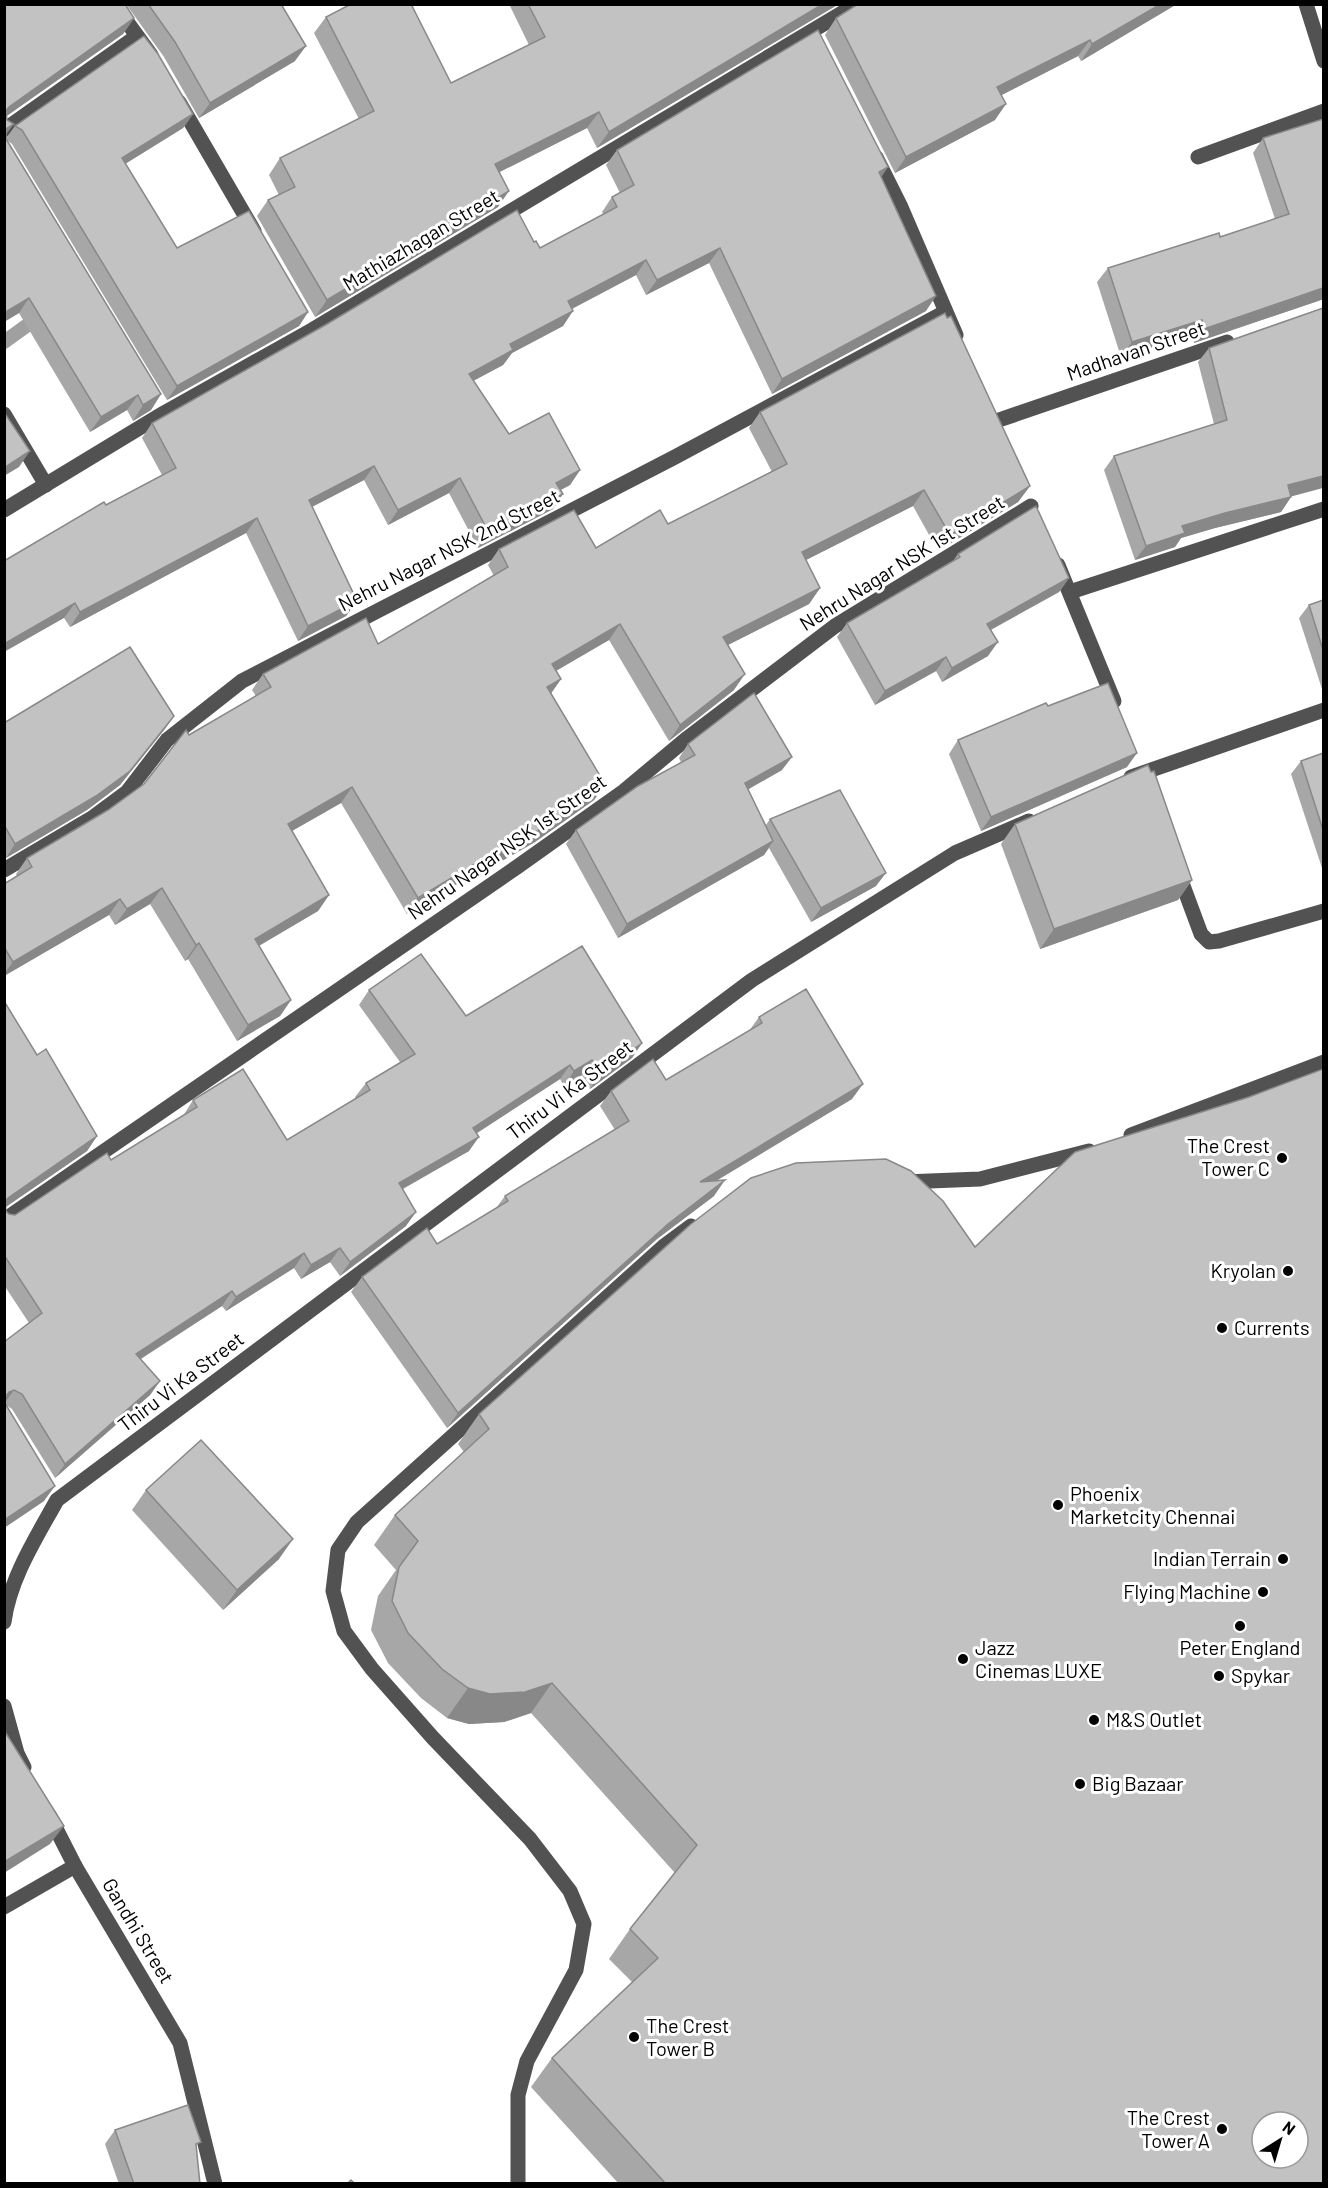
<svg xmlns="http://www.w3.org/2000/svg" width="1328" height="2188" viewBox="0 0 1328 2188" font-family="Barlow,sans-serif">
<rect width="100%" height="100%" fill="#fff"/>
<g fill="none" stroke-linecap="round" stroke-linejoin="round">
<path stroke="#a0a0a0" stroke-width="14" d="M4 342 40 316"/>
<g stroke="#525252" stroke-width="15">
<path d="M114 4 151 55"/>
<path d="M1306 4 1324 61"/>
<path d="M179 102 254 231"/>
<path d="M4 130 137 36"/>
<path d="M876 157 900 205 956 335"/>
<path d="M1198 157 1324 111"/>
<path d="M4 414 46 485"/>
<path d="M996 421 1227 342"/>
<path d="M4 510 164 413 312 330 857 4"/>
<path d="M1058 565 1114 701"/>
<path d="M1070 592 1324 509"/>
<path d="M1131 777 1324 710"/>
<path d="M4 870 92 818 127 792 167 740 242 681 675 457 945 312"/>
<path d="M1178 872 1201 934 1209 942 1219 941 1324 911"/>
<path d="M1131 1135 1324 1062"/>
<path d="M904 1182 980 1179 1089 1151"/>
<path d="M4 1220 517 867 624 791 685 740 835 626 1031 506"/>
<path d="M4 1622C10 1578 36 1538 57 1500L752 980 955 853 1029 821"/>
<path d="M4 1706 17 1753 24 1767"/>
<path d="M49 1815 75 1866 180 2043 215 2184"/>
<path d="M4 1907 75 1866"/>
<path d="M518 2184V2095L527 2061 576 1970 584 1924 570 1891 530 1839 433 1738 372 1669 344 1631 333 1591 338 1550 357 1522 664 1246 691 1226"/>
</g>
</g>
<g fill="#a7a7a7">
<path d="M4 4 134 18 123 34 6 116V138L15 126 193 114 183 128 125 164 177 248 308 312 299 326 167 400 12 144 8 141 161 394 151 410 133 421 127 410 90 432 19 313 4 322Z"/>
<path d="M126 4H281L295 61 199 118 164 57Z"/>
<path d="M509 4H839L597 148 587 128 499 172 498 207 315 317 257 216 268 200 279 195 269 175 280 158 359 119 314 33 326 17 451 83 529 45Z"/>
<path d="M1177 4 1081 61 1078 56 1001 95 995 120 895 173 825 35 836 18Z"/>
<path d="M1263 138 1321 300 1194 343 1191 335 1121 357 1097 282 1108 268 1220 237 1275 219 1253 153Z"/>
<path d="M617 150 881 177 926 311 772 394 709 263 646 295 636 275 572 309 563 326 512 353 503 365 473 381 509 434 580 470 570 485 560 490 553 509 478 548 449 493 388 525 364 480 312 507 357 601 346 616 298 641 246 533 70 627 64 618 106 505 162 475 142 438 152 423 534 242 540 248 603 214 602 212 612 197 620 193 606 165Z"/>
<path d="M1209 348 1291 497 1281 512 1215 528 1181 538 1175 547 1135 560 1104 470 1114 456 1214 424 1198 362Z"/>
<path d="M760 412 1030 486 1018 502 938 551 913 506 806 560 820 588 809 604 728 645 734 690 669 741 609 640 556 671 561 679 551 693 605 784 594 800 535 842 481 873 479 871 407 914 341 803 292 831 329 895 318 911 259 946 291 1000 280 1016 237 1041 188 959 185 961 150 904 115 925 109 915 4 976V884L17 876 16 874 27 858 108 810 144 784 189 735 256 696 252 690 263 674 378 644 494 576 488 565 499 549 596 548 668 524 772 472 749 428Z"/>
<path d="M958 554 1069 578 1059 592 991 630 988 656 942 682 936 671 875 705 837 637 847 623 953 561Z"/>
<path d="M1323 600V689H1322L1299 618 1309 605Z"/>
<path d="M1048 706 1127 767 981 831 949 754 958 740Z"/>
<path d="M174 716 164 730 120 785 87 810 6 858 4 856V723Z"/>
<path d="M688 744 782 770 748 789 766 825 770 819 876 886 811 922 769 848 764 855 618 938 566 844 576 830 681 762 679 758Z"/>
<path d="M1323 753V868H1322L1291 774 1301 761Z"/>
<path d="M1151 772 1192 880 1178 900 1040 949 1001 844 1015 824Z"/>
<path d="M369 990 466 1016 642 1043 632 1058 590 1089 582 1075 564 1086 560 1079 477 1133 469 1151 403 1189 406 1226 340 1276 330 1262 301 1279 294 1268 226 1311 222 1306 141 1359 160 1381 150 1395 55 1478 12 1409 6 1405 44 1501 4 1528V1342L29 1323 4 1285V1001L37 1055 97 1136 87 1151 6 1207V1211L9 1214 15 1215 111 1160 183 1116 193 1100 287 1140 356 1099 355 1097 366 1083 400 1062 359 1005Z"/>
<path d="M759 1017 852 1099 716 1181 714 1196 657 1239 447 1428 351 1292 362 1277 437 1244 496 1208 505 1196 615 1130 600 1106 611 1091 666 1080 749 1031Z"/>
<path d="M479 1414 1323 2184H619L531 2087 552 2058 632 1982 609 1959 630 1929 675 1873 531 1713 504 1722 469 1724 447 1718 421 1698 388 1663 371 1630 378 1596 396 1570 374 1545 395 1515 464 1452 458 1444Z"/>
<path d="M146 1490 279 1559 223 1610 132 1510Z"/>
<path d="M115 2130 196 2148 200 2184H119L105 2144Z"/>
</g>
<g fill="#888">
<path d="M823 4H839L597 148 609 132Z"/>
<path d="M1161 4H1177L1081 61 1092 44Z"/>
<path d="M134 18 123 34 4 118V113L9 107Z"/>
<path d="M1090 40 1078 56 986 103 997 87Z"/>
<path d="M306 46 295 61 199 118 210 103Z"/>
<path d="M1006 104 995 120 895 173 906 157Z"/>
<path d="M599 112 587 128 484 180 495 164Z"/>
<path d="M193 114 183 128 112 172 122 158Z"/>
<path d="M14 124 4 137 6 129Z"/>
<path d="M888 167 878 182 879 172Z"/>
<path d="M509 191 498 207 315 317 327 300Z"/>
<path d="M720 248 709 263 646 295 657 280Z"/>
<path d="M646 260 636 275 558 316 568 301Z"/>
<path d="M1323 288V300H1321L1194 343 1204 329Z"/>
<path d="M936 296 926 311 772 394 782 379Z"/>
<path d="M29 298 19 313 4 322V313Z"/>
<path d="M573 311 563 326 512 353 503 365 458 389 469 374 510 344Z"/>
<path d="M308 312 299 326 167 400 177 386Z"/>
<path d="M1202 320 1191 335 1121 357 1132 342Z"/>
<path d="M161 394 151 410 133 421 143 405Z"/>
<path d="M138 395 127 410 90 432 101 417Z"/>
<path d="M30 451 19 467 4 476V468Z"/>
<path d="M374 466 364 480 298 514 309 500Z"/>
<path d="M580 470 570 485 546 498 556 483Z"/>
<path d="M1323 476V488L1278 500 1288 485Z"/>
<path d="M460 478 449 493 388 525 398 510Z"/>
<path d="M1030 486 1018 502 938 551 950 535Z"/>
<path d="M924 490 913 506 790 568 802 552Z"/>
<path d="M563 494 553 509 478 548 489 533Z"/>
<path d="M1291 497 1281 512 1215 528 1181 538 1175 547 1135 560 1146 546 1182 526 1225 513Z"/>
<path d="M257 518 246 533 70 627 80 612Z"/>
<path d="M1069 578 1059 592 977 637 987 624Z"/>
<path d="M820 588 809 604 712 653 723 637Z"/>
<path d="M357 601 346 616 298 641 308 626Z"/>
<path d="M75 603 64 618 4 652V644Z"/>
<path d="M620 624 609 640 540 680 552 664Z"/>
<path d="M998 642 988 656 942 682 952 668Z"/>
<path d="M946 657 936 671 875 705 885 691Z"/>
<path d="M745 674 734 690 669 741 680 725Z"/>
<path d="M561 679 550 695 547 687Z"/>
<path d="M174 716 164 730 120 785 87 810 6 858 15 844Z"/>
<path d="M1137 753 1127 767 981 831 991 817Z"/>
<path d="M792 757 782 770 735 797 745 783Z"/>
<path d="M605 784 594 800 535 842 481 873 492 857Z"/>
<path d="M352 787 341 803 276 840 288 824Z"/>
<path d="M773 841 764 855 618 938 627 924Z"/>
<path d="M490 855 479 871 407 914 418 898Z"/>
<path d="M886 873 876 886 811 922 821 908Z"/>
<path d="M1192 880 1178 900 1040 949 1054 929Z"/>
<path d="M162 888 150 904 115 925 127 909Z"/>
<path d="M329 895 318 911 243 955 255 939Z"/>
<path d="M120 899 109 915 4 976V974L13 962Z"/>
<path d="M199 943 188 959 185 961 196 945Z"/>
<path d="M291 1000 280 1016 237 1041 248 1025Z"/>
<path d="M642 1043 632 1058 590 1089 600 1074Z"/>
<path d="M592 1060 582 1075 564 1086 574 1071Z"/>
<path d="M570 1065 560 1079 463 1142 473 1128Z"/>
<path d="M863 1084 852 1099 689 1197 700 1182Z"/>
<path d="M97 1136 87 1151 4 1208V1203L8 1198Z"/>
<path d="M479 1137 469 1151 388 1197 399 1183Z"/>
<path d="M725 1180 714 1196 657 1239 447 1428 458 1413 668 1224Z"/>
<path d="M416 1212 406 1226 340 1276 350 1262Z"/>
<path d="M340 1248 330 1262 301 1279 311 1265Z"/>
<path d="M304 1253 294 1268 226 1311 236 1297Z"/>
<path d="M232 1291 222 1306 126 1368 136 1354Z"/>
<path d="M160 1381 150 1395 55 1478 65 1464Z"/>
<path d="M14 1390 4 1404V1397L9 1392Z"/>
<path d="M55 1486 44 1501 4 1528V1520Z"/>
<path d="M293 1539 279 1559 223 1610 237 1590Z"/>
<path d="M552 1683 531 1713 504 1722 469 1724 447 1718 468 1688Z"/>
<path d="M64 1826 50 1844 4 1873V1862Z"/>
</g>
<g fill="#c2c2c2" stroke="#888" stroke-width="1.5" fill-rule="evenodd">
<path d="M4 4H125L134 18 9 107 6 111 7 120 14 124 6 129V139L161 394 143 405 138 395 101 417 29 298 4 313Z"/>
<path d="M148 4H281L306 46 210 103 175 42Z"/>
<path d="M351 4H411L451 83 545 37 528 4H823L609 132 599 112 495 164 509 191 327 300 268 200 295 187 280 158 374 111 326 17Z"/>
<path d="M858 4H1161L1092 44 1090 40 997 87 1006 104 906 157 836 18Z"/>
<path d="M818 30 888 167 879 172 936 296 782 379 720 248 657 280 646 260 568 301 573 311 510 344 513 350 469 374 509 434 549 413 580 470 556 483 563 494 489 533 460 478 398 510 374 466 309 500 357 601 308 626 257 518 80 612 75 603 4 644V561L104 502 106 505 176 468 152 423 327 324 517 210 534 242 536 241 540 248 617 207 612 197 634 185 617 150Z"/>
<path d="M144 36 158 54 193 114 122 158 177 248 249 211 308 312 177 386 22 130 15 126Z"/>
<path d="M1323 119V288L1204 329 1202 320 1132 342 1108 268 1219 233 1220 237 1289 214 1263 138Z"/>
<path d="M1323 308V476L1288 485 1291 497 1225 513 1182 526 1185 533 1146 546 1114 456 1227 420 1209 348Z"/>
<path d="M945 313 947 318 951 316 1030 486 950 535 924 490 802 552 820 588 723 637 745 674 680 725 620 624 552 664 561 679 547 687 605 784 546 826 492 857 490 855 418 898 352 787 288 824 329 895 255 939 291 1000 248 1025 199 943 196 945 162 888 127 909 120 899 13 962 4 947V884L32 867 27 858 108 810 144 784 186 730 189 735 271 687 263 674 366 618 378 644 508 567 499 549 574 510 596 548 660 510 668 524 787 464 760 412Z"/>
<path d="M4 412 30 451 4 468Z"/>
<path d="M1036 506 1069 578 987 624 998 642 952 668 946 657 885 691 847 623 960 557 958 554Z"/>
<path d="M1323 600V650L1309 605Z"/>
<path d="M130 647 174 716 130 771 96 796 15 844 4 825V723Z"/>
<path d="M1108 683 1137 753 991 817 958 740 1046 703 1048 706Z"/>
<path d="M754 693 792 757 745 783 773 841 627 924 576 830 638 786 695 755 688 744Z"/>
<path d="M1323 753V830L1301 761Z"/>
<path d="M1148 765 1151 772 1154 771 1192 880 1054 929 1015 824Z"/>
<path d="M840 790 886 873 821 908 770 819Z"/>
<path d="M582 946 642 1043 600 1074 592 1060 574 1071 570 1065 473 1128 479 1137 399 1183 416 1212 350 1262 340 1248 311 1265 304 1253 236 1297 232 1291 136 1354 160 1381 65 1464 22 1394 14 1390 9 1392 4 1399V1342L42 1313 4 1255V1001L37 1055 46 1049 97 1136 8 1198 5 1202 6 1211 9 1214 15 1215 107 1153 111 1160 197 1107 193 1100 243 1069 287 1140 370 1090 366 1083 415 1054 369 990 421 954 466 1016Z"/>
<path d="M806 989 863 1084 700 1182 725 1180 668 1224 458 1413 362 1277 427 1228 437 1244 508 1201 505 1196 629 1121 611 1091 653 1059 666 1080 762 1023 759 1017Z"/>
<path d="M1323 1069V2184H666L552 2058 658 1958 630 1929 697 1845 552 1683 525 1692 490 1694 468 1688 442 1669 408 1633 392 1601 399 1567 418 1541 395 1515 489 1429 479 1414 691 1224 751 1178 796 1163 886 1159 911 1171 943 1201 975 1247 1075 1152 1249 1097ZM1262 2122H1298V2158H1262Z"/>
<path d="M4 1399 6 1405 55 1486 4 1520Z"/>
<path d="M201 1440 293 1539 237 1590 146 1490Z"/>
<path d="M4 1730 64 1826 4 1862Z"/>
<path d="M188 2105 201 2142 196 2144 200 2184H134L115 2130Z"/>
<path d="M351 2180 355 2184H347Z"/>
</g>
<g fill="#000" stroke="#fff" stroke-width="2">
<circle cx="1282" cy="1158" r="6"/>
<circle cx="1288" cy="1271" r="6"/>
<circle cx="1222" cy="1328" r="6"/>
<circle cx="1058" cy="1505" r="6"/>
<circle cx="1283" cy="1559" r="6"/>
<circle cx="1263" cy="1592" r="6"/>
<circle cx="1240" cy="1626" r="6"/>
<circle cx="963" cy="1659" r="6"/>
<circle cx="1219" cy="1676" r="6"/>
<circle cx="1094" cy="1720" r="6"/>
<circle cx="1080" cy="1784" r="6"/>
<circle cx="634" cy="2037" r="6"/>
<circle cx="1222" cy="2129" r="6"/>
</g>
<g text-anchor="middle" stroke-width="6" stroke-linejoin="round" paint-order="stroke">
<g font-size="20" fill="#000" stroke="#fff">
<text transform="translate(421 240) rotate(-31)" y="7">Mathiazhagan Street</text>
<text transform="translate(1136 351) rotate(-19)" y="7">Madhavan Street</text>
<text transform="translate(449 550) rotate(-27)" y="7">Nehru Nagar NSK 2nd Street</text>
<text transform="translate(902 563) rotate(-32)" y="7">Nehru Nagar NSK 1st Street</text>
<text transform="translate(507 847) rotate(-35)" y="7">Nehru Nagar NSK 1st Street</text>
<text transform="translate(570 1090) rotate(-37)" y="7">Thiru Vi Ka Street</text>
<text transform="translate(181 1382) rotate(-37)" y="7">Thiru Vi Ka Street</text>
<text transform="translate(138 1931) rotate(59)" y="7">Gandhi Street</text>
</g>
<g font-size="20" fill="#000" stroke="#fff" text-anchor="start">
<text x="1270" y="1153" text-anchor="end">The Crest<tspan x="1270" dy="23">Tower C</tspan></text>
<text x="1276" y="1278" text-anchor="end">Kryolan</text>
<text x="1234" y="1335">Currents</text>
<text x="1070" y="1501">Phoenix<tspan x="1070" dy="23">Marketcity Chennai</tspan></text>
<text x="1271" y="1566" text-anchor="end">Indian Terrain</text>
<text x="1251" y="1599" text-anchor="end">Flying Machine</text>
<text x="975" y="1655">Jazz<tspan x="975" dy="23">Cinemas LUXE</tspan></text>
<text x="1240" y="1655" text-anchor="middle">Peter England</text>
<text x="1231" y="1683">Spykar</text>
<text x="1106" y="1727">M&amp;S Outlet</text>
<text x="1092" y="1791">Big Bazaar</text>
<text x="646" y="2033">The Crest<tspan x="646" dy="23">Tower B</tspan></text>
<text x="1210" y="2125" text-anchor="end">The Crest<tspan x="1210" dy="23">Tower A</tspan></text>
</g>
</g>
<rect width="1328" height="2188" fill="none" stroke="#000000" stroke-width="12"/>
<g transform="translate(1280 2140) rotate(37)"><circle r="28" fill="#ffffff" stroke="#999999" stroke-width="1.5"/>
<path d="M0-4.5L10 22L0 15L-10 22Z" fill="#000000"/>
<text y="-9" font-size="16" font-weight="bold" text-anchor="middle" fill="#000000">N</text>
</g>
</svg>
